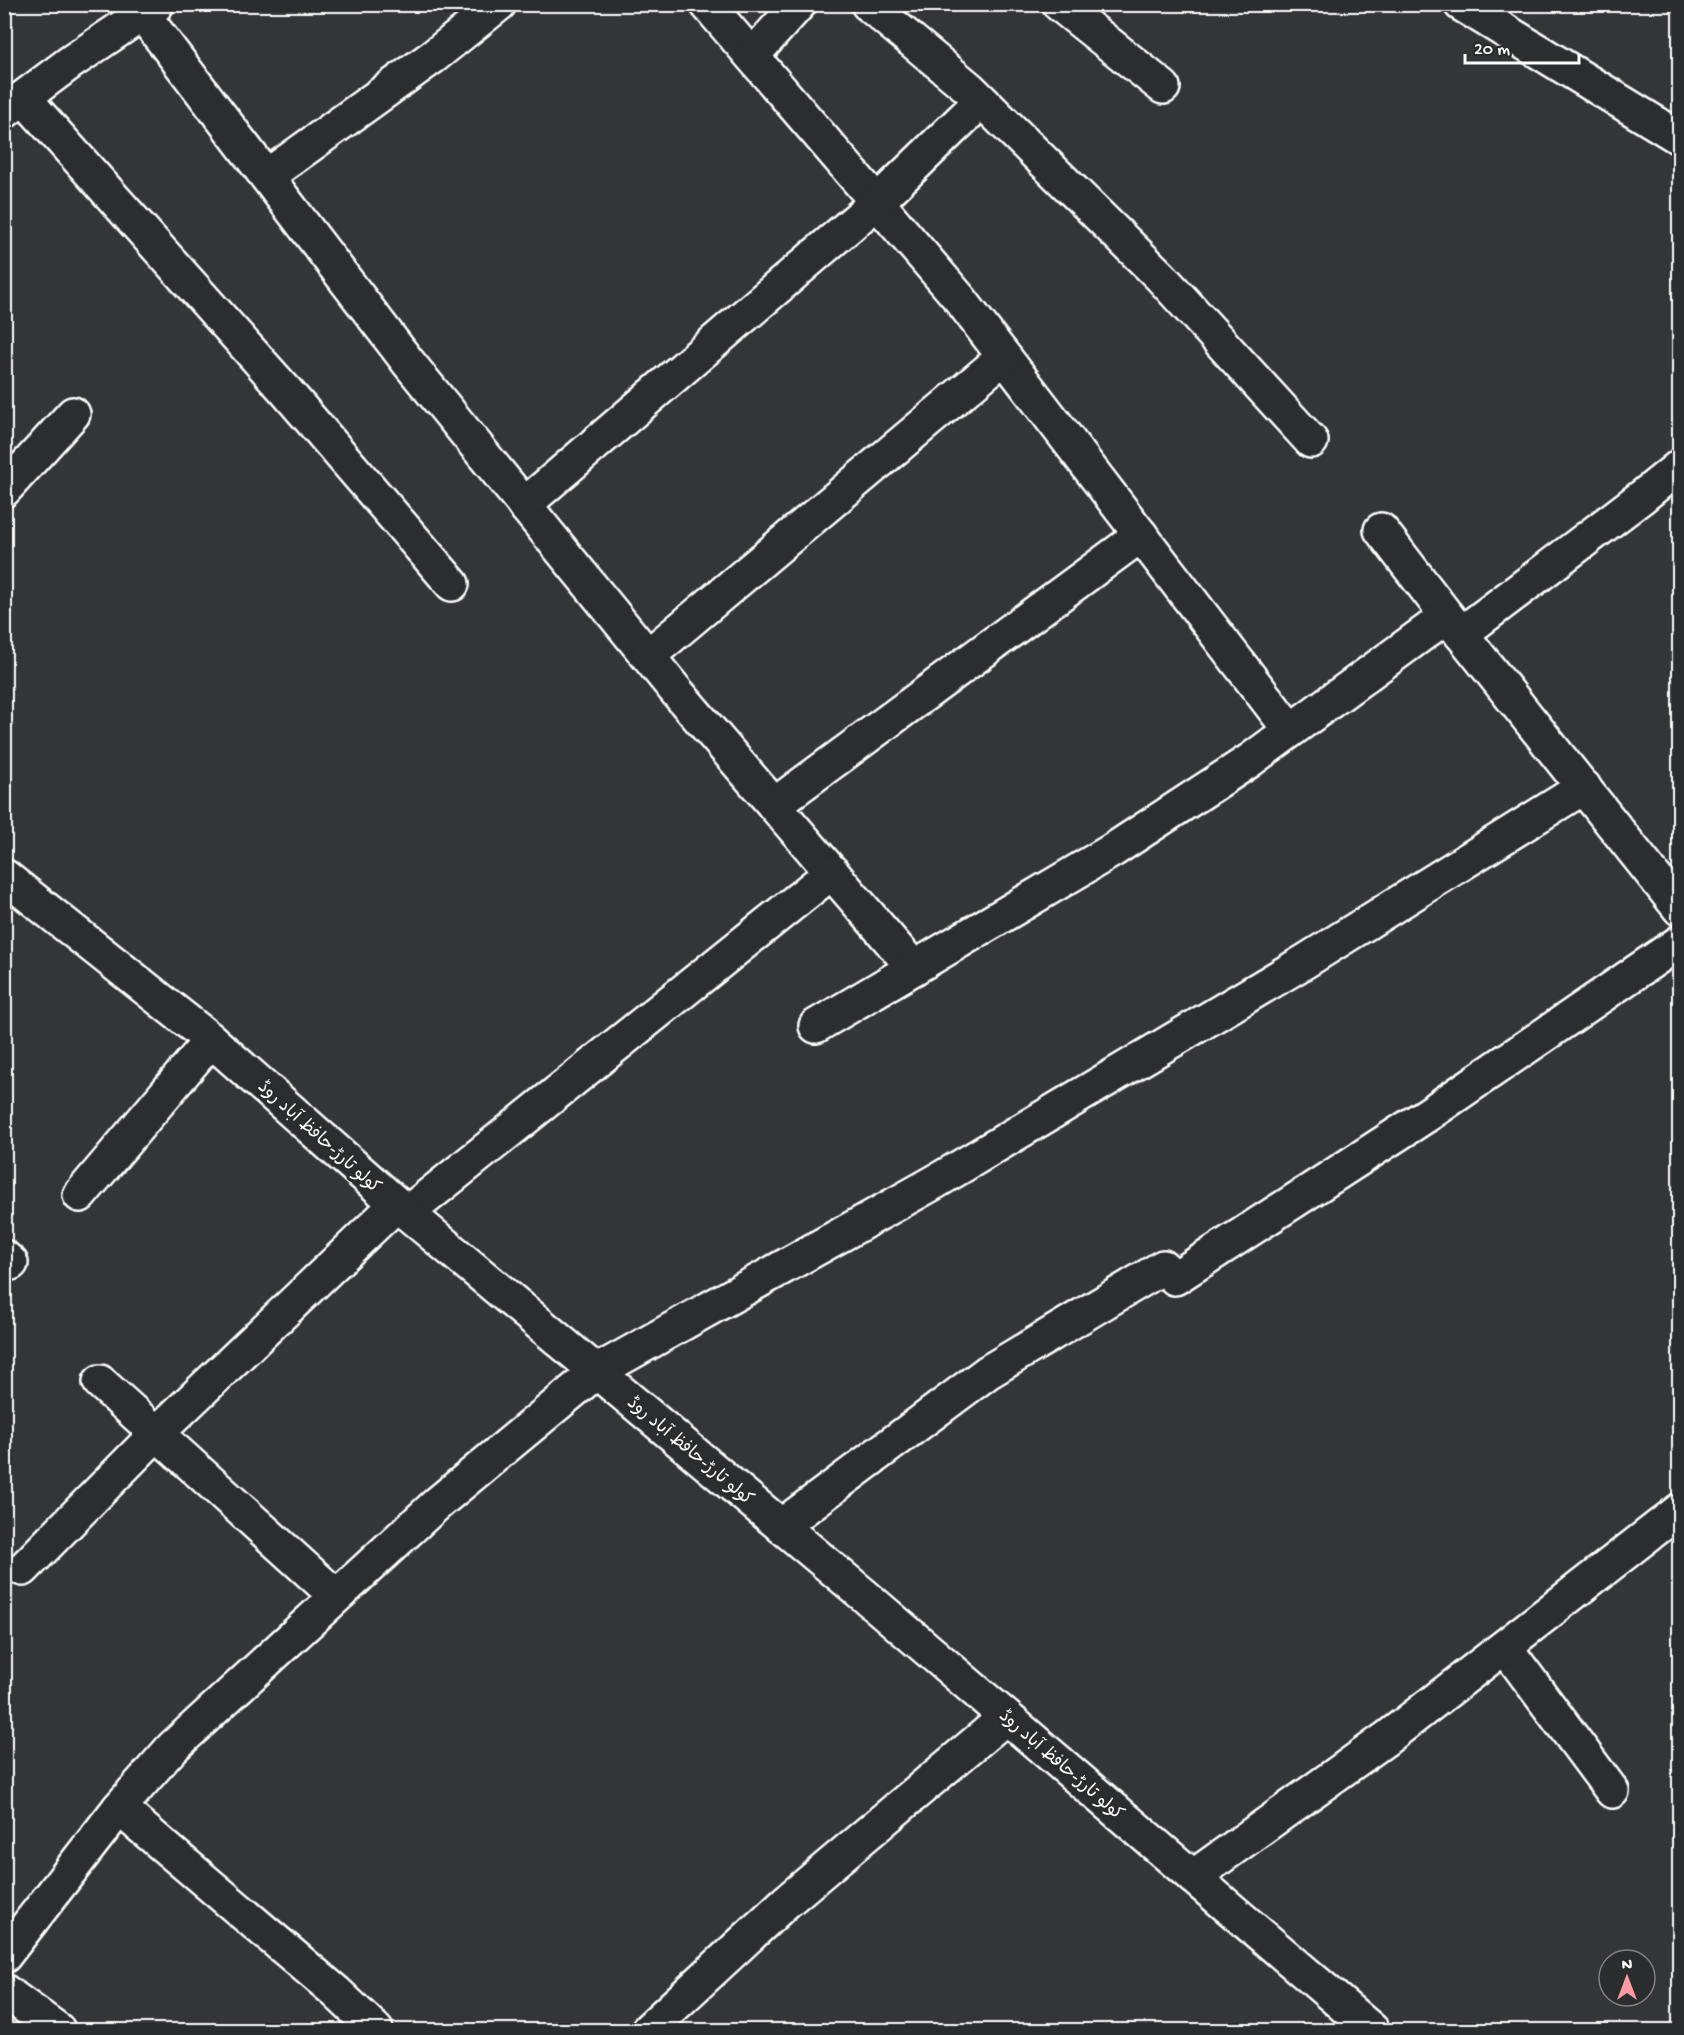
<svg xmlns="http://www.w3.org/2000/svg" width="1684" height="2035" viewBox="0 0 1684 2035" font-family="'Gochi Hand','Playpen Sans Arabic',sans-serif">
<rect width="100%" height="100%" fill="#333536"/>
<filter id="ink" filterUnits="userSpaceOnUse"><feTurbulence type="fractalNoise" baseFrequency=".0167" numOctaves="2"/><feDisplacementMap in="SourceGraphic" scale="12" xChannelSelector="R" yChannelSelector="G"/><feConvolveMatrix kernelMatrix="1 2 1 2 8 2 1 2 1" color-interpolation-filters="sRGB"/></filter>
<g filter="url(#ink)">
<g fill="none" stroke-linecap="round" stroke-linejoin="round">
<defs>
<g id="minor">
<path d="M135 4 408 362 677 692 914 968"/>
<path d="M707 4 960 299 1290 730"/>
<path d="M868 4 970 89 1161 277 1311 441"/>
<path d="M1059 4 1163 87"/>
<path d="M1461 4 1680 138"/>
<path d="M752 56 799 4"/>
<path d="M24 98 286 391 452 584"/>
<path d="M4 112 71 62 157 4"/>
<path d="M267 176 434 56 499 4"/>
<path d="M4 490 73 414"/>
<path d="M524 505 877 202 981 101"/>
<path d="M1381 530 1447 616 1680 909"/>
<path d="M1461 634 1643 496 1680 466"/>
<path d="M648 656 1004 357"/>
<path d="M774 805 1141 535"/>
<path d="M816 1026 1113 850 1249 761 1447 616"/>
<path d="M80 1195 211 1040"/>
<path d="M407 1213 832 872"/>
<path d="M4 1257 11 1263"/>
<path d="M100 1382 336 1596"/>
<path d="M781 1526 988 1372 1163 1267 1175 1278 1430 1113 1680 942"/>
<path d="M23 1569 156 1434 397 1204"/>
<path d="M1505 1647 1612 1791"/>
<path d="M119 1808 336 1992 376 2030"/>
<path d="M1193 1877 1387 1738 1680 1510"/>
<path d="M4 1956 119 1808 172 1748 438 1503 596 1372 935 1182 1304 962 1584 787"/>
<path d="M4 1991 58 2030"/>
<path d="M648 2030 786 1902 1006 1717"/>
</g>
<path id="major" d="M4 876 211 1040 407 1213 865 1596 1372 2030"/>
</defs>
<use href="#minor" stroke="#fff" stroke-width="38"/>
<use href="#major" stroke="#fff" stroke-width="38"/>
<use href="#minor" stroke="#2a2d2e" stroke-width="33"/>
<use href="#major" stroke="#2a2d2e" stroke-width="33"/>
</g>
</g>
<g text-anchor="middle" stroke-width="6" stroke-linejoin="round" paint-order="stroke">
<g font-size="18" fill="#fff" stroke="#2a2d2e">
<text transform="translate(320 1136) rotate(42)" y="6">کولو تارڑ-حافظ آباد روڈ</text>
<text transform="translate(691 1450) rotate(40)" y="6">کولو تارڑ-حافظ آباد روڈ</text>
<text transform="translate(1062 1764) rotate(41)" y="6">کولو تارڑ-حافظ آباد روڈ</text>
</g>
</g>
<rect width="1684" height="2035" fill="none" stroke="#2a2d2e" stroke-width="24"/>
<rect x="12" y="12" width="1660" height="2011" fill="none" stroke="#fff" stroke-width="2" filter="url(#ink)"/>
<g transform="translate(1627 1978)"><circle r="28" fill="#2a2d2e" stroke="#7f8182" stroke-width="1.5"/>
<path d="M0-4.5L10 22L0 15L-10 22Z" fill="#ff9aa2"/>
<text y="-9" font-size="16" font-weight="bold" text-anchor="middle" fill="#ffffff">N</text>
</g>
<path d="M1465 54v9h114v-9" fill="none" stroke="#ffffff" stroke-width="3"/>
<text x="1474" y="54" font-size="18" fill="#ffffff" stroke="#2a2d2e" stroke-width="4.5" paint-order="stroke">20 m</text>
</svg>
